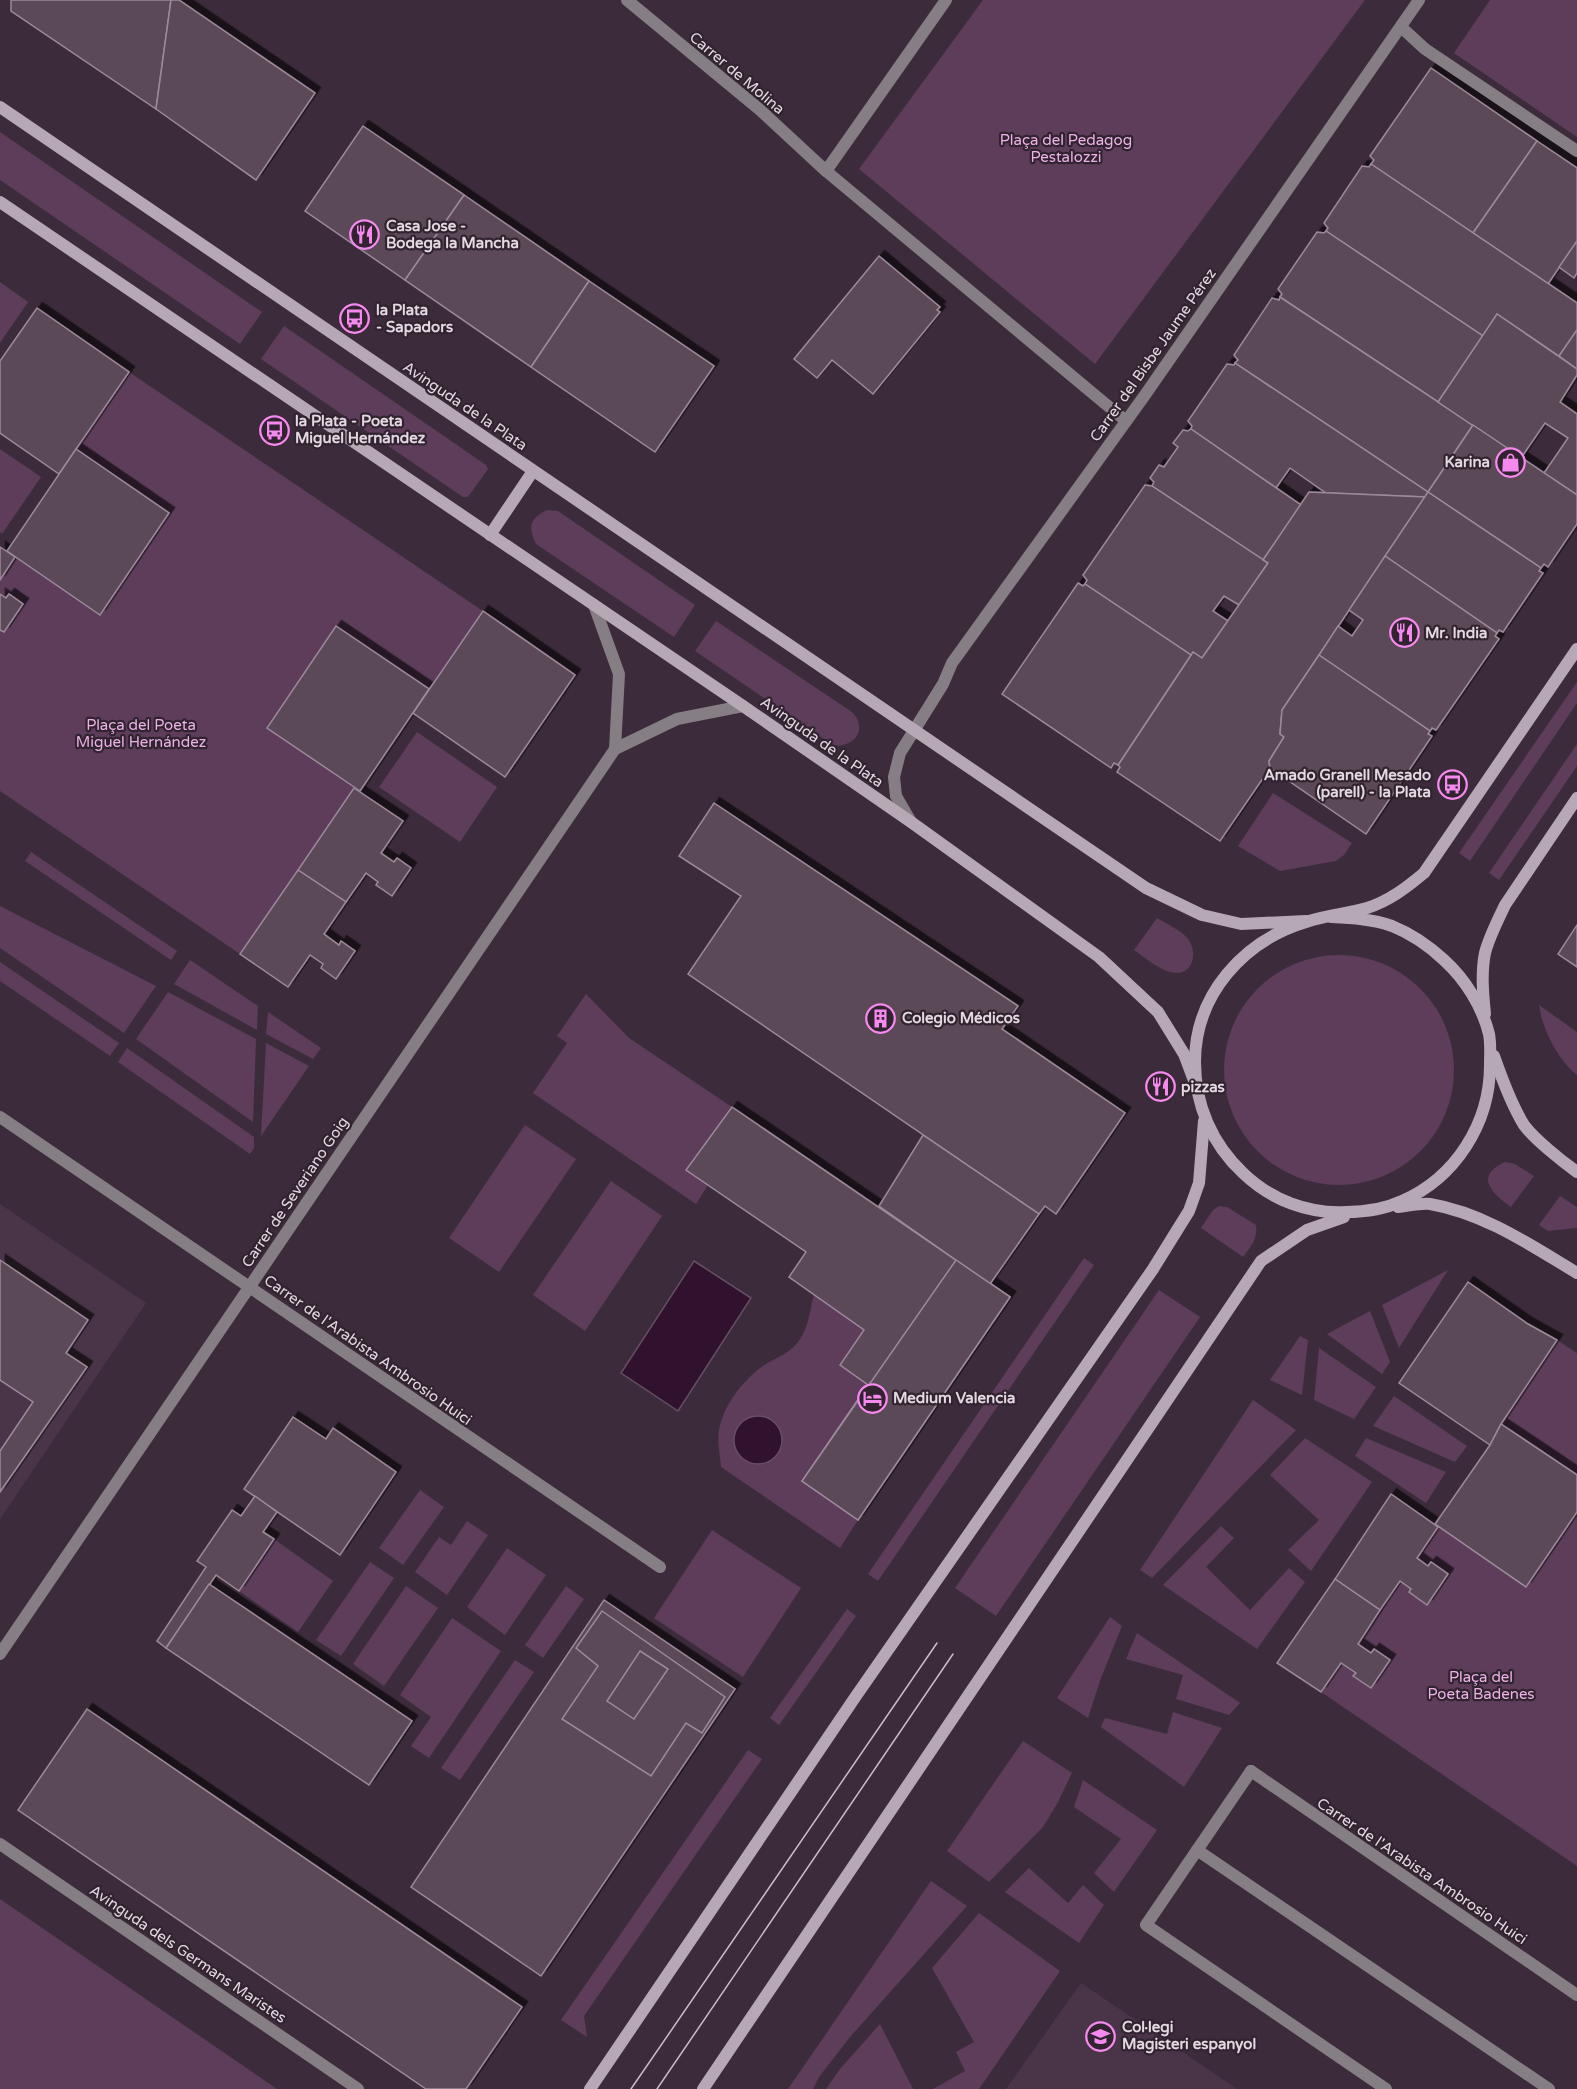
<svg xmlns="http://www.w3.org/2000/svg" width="1577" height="2089" viewBox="0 0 1577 2089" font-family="'Varela Round',sans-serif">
<defs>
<filter id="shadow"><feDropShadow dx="5.5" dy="-5.5" stdDeviation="0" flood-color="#0009"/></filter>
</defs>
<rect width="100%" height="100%" fill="#3c2c3b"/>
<g fill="#4a3548">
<path d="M0 1204 146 1303 0 1519Z"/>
<path d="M1081 1983 1237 2089H1006Z"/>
</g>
<g fill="#5d3d5a">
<path d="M983 0H1365L1095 364 859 169Z"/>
<path d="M1490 0H1577V137L1454 53Z"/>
<path d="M0 132 262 312 240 344 0 180Z"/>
<path d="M0 282 28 302 0 343Z"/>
<path d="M284 326 486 465 488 469 468 497H463L261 359Z"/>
<path d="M129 372 483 611 429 689 336 626 267 727 354 788 240 954 0 791V630L4 632 23 605 9 595 6 598 0 594V579L15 557 100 615 169 514 76 449Z"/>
<path d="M0 449 41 477 2 534 0 532Z"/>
<path d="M547 510 558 511 695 605 674 637 536 544C528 527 529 519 547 510Z"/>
<path d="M716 621 852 712C854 715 857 717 858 721 864 737 847 748 833 745L695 651Z"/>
<path d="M1577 682V703L1470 861 1459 853Z"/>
<path d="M417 732 497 787 460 842 379 787Z"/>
<path d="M1577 744V766L1499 880 1489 873Z"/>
<path d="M1273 793 1352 843 1344 855 1336 861 1280 871 1238 846Z"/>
<path d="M31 852 177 951 171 960 25 861Z"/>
<path d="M0 906 156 986 124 1033 0 948Z"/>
<path d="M1157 918C1167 924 1181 930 1188 939 1199 954 1192 978 1170 972 1157 968 1145 958 1134 950Z"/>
<circle cx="1339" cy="1070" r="115"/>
<path d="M190 960 258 1006 257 1030 174 984Z"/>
<path d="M0 962 119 1043 110 1056 0 981Z"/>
<path d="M168 992 256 1039 253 1122 136 1039Z"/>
<path d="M586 994 629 1038 732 1107 686 1170 708 1185 696 1204 533 1093 567 1043 557 1036Z"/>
<path d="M1539 1005 1577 1032V1075C1558 1060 1542 1029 1539 1005Z"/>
<path d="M268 1012 321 1048 313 1059 266 1034Z"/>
<path d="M266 1043 309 1066 261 1136Z"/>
<path d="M127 1048 254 1137V1148L250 1154 118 1062Z"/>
<path d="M525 1125 576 1159 499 1272 449 1238Z"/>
<path d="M1505 1162 1515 1164 1534 1176 1511 1207C1493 1194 1473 1176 1505 1162Z"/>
<path d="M611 1181 662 1216 585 1331 533 1295Z"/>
<path d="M1560 1196 1577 1207V1228L1548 1231 1539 1225Z"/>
<path d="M1219 1206 1227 1207 1256 1225C1258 1239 1251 1246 1243 1257L1201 1228 1213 1210Z"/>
<path d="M1084 1258 1094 1265 878 1581 868 1574Z"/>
<path d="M1448 1270 1399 1348 1382 1305Z"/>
<path d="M1159 1290 1200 1317 996 1616 955 1588Z"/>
<path d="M814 1294 864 1330 840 1365 868 1385 858 1520 840 1548 721 1467C720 1455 717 1442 719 1430 723 1406 743 1380 763 1366 776 1357 792 1353 800 1339 809 1326 810 1309 814 1294Z"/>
<path d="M1370 1311 1390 1362 1382 1374 1327 1334Z"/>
<path d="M1300 1336 1308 1340 1302 1395 1270 1380Z"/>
<path d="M1557 1340 1577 1353V1475L1501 1424Z"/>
<path d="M1319 1348 1376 1387 1354 1419 1314 1400Z"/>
<path d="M1394 1396 1467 1446 1455 1462 1373 1426Z"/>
<path d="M1253 1400 1296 1430 1152 1578 1140 1570Z"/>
<path d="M1305 1438 1372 1482 1311 1571 1288 1550 1319 1520 1270 1475Z"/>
<path d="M1366 1438 1446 1472 1426 1503 1355 1456Z"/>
<path d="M420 1490 444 1507 403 1565 379 1548Z"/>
<path d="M1577 1512V1866L1321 1692 1341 1663 1356 1673 1354 1676 1371 1688 1390 1660 1374 1650 1371 1653 1358 1644 1400 1581 1411 1589 1409 1593 1428 1604 1448 1574 1417 1558 1438 1527 1526 1587Z"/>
<path d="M467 1521 488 1535 447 1595 415 1572 439 1537 451 1545Z"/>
<path d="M1221 1526 1234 1538 1206 1567 1250 1610 1289 1568 1305 1582 1257 1649 1163 1585Z"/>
<path d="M712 1530 801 1588 743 1677 654 1618Z"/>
<path d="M274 1539 333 1581 298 1632 239 1591Z"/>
<path d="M507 1548 546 1575 505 1635 467 1607Z"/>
<path d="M370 1562 394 1578 341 1656 316 1640Z"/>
<path d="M406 1586 438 1608 384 1686 353 1664Z"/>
<path d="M566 1586 584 1599 543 1658 525 1645Z"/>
<path d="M847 1609 856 1616 779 1725 770 1718Z"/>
<path d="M1110 1617 1122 1626 1101 1678 1088 1718 1057 1698Z"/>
<path d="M452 1618 501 1651 429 1758 411 1746 431 1717 400 1695Z"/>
<path d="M1137 1633 1240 1703 1229 1715 1176 1699 1183 1675 1126 1659Z"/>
<path d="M515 1660 534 1672 460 1780 441 1768Z"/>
<path d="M1173 1712 1222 1728 1184 1787 1101 1727 1105 1718 1167 1734Z"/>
<path d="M1023 1741 1072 1773 1057 1804 1043 1827 989 1882 947 1851Z"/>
<path d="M748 1750 762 1759 584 2016 587 2037 561 2020Z"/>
<path d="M1083 1780 1157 1830 1114 1892 1094 1873 1121 1839 1074 1807Z"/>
<path d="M1029 1868 1068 1903 1083 1885 1104 1905 1079 1943 1005 1892Z"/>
<path d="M931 1881 967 1906 850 2037 819 2077 813 2089H788Z"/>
<path d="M0 1899 277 2089H0Z"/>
<path d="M979 1913 1060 1971 979 2089H933L965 2071 956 2052 974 2042 932 1968Z"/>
<path d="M880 2024 913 2089H826L840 2069Z"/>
</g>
<g fill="#30122e" stroke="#664e64" stroke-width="1.5">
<path d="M694 1261 751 1298 678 1411 621 1373Z"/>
<circle cx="758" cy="1440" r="24"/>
</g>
<g fill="#5b4959" stroke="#9c899a" stroke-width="1.5" filter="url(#shadow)">
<path d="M11 0H171L156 109 11 11Z"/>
<path d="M171 0H179L315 93 256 180 156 109Z"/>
<path d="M1431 68 1537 141 1473 233 1371 164 1374 160 1370 156Z"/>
<path d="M363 126 464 195 405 280 305 211Z"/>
<path d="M1537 141 1577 168V241L1548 284 1473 233Z"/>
<path d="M1371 164 1577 303V330L1559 356 1497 314 1483 336 1326 231 1328 228 1324 223 1362 166 1369 167Z"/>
<path d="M464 195 589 281 531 367 405 280Z"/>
<path d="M1326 231 1483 336 1438 402 1280 297 1282 294 1278 289 1317 232 1324 233Z"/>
<path d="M1577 241V273L1574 278 1559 267Z"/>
<path d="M879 256 940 307 937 310 940 312 873 394 832 360 817 378 794 359Z"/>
<path d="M589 281 714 366 655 452 531 367Z"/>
<path d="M1280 297 1473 425 1428 492 1235 363 1238 360 1234 355 1272 298 1279 300Z"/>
<path d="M37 308 129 372 59 474 0 433V361Z"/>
<path d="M1497 314 1577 369V375L1560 402 1577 414V495L1544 473 1568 438 1545 423 1521 458 1438 402Z"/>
<path d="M1577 330V369L1559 356Z"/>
<path d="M1235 363 1428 492 1425 497 1326 493 1290 468 1276 488 1191 429 1192 426 1188 421 1227 364 1234 365Z"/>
<path d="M1473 425 1577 495V524L1548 567 1544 564 1541 568 1428 492Z"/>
<path d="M1191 429 1301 505 1263 560 1152 486 1154 482 1150 478 1159 465 1164 467 1178 447 1173 443 1183 430 1188 431Z"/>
<path d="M76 449 169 513 100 615 7 551Z"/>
<path d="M1145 485 1152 486 1268 563 1239 605 1224 596 1213 611 1228 621 1202 658 1193 652 1191 655 1085 584 1087 580 1083 575Z"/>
<path d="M1309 492 1425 497 1282 710 1280 734 1284 737 1269 761 1270 768 1220 841 1117 772 1120 767 1118 765 1193 652 1202 658 1268 563 1263 560Z"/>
<path d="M1428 492 1541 568 1539 571 1543 573 1503 632 1499 630 1497 633 1385 556Z"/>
<path d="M0 547 15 557 0 580Z"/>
<path d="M1385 556 1497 633 1495 636 1499 639 1436 730 1432 728 1430 731 1319 655 1338 626 1352 636 1363 620 1349 610Z"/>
<path d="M1078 583 1083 586 1085 584 1191 655 1118 765 1114 763 1111 768 1002 694Z"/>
<path d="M0 594 6 598 9 594 23 604 4 632 0 630Z"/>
<path d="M483 611 575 675 505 777 413 713Z"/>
<path d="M336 626 429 689 360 791 267 728Z"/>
<path d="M1319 655 1430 731 1428 734 1432 736 1366 834 1270 768 1269 761 1284 737 1280 734 1282 710Z"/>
<path d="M354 788 403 821 381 853 394 862 397 858 411 868 392 896 376 885 378 882 366 873 346 902 298 870Z"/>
<path d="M714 803 1018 1006 1002 1029 1125 1113 1056 1214 1045 1206 1039 1214 688 974 741 896 679 856Z"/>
<path d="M298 870 346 902 324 934 339 945 341 941 355 951 336 979 321 968 323 964 310 955 288 987 240 954Z"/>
<path d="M1577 925V967L1558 954Z"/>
<path d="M732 1107 1010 1297 858 1520 802 1481 868 1385 840 1365 864 1330 789 1277 806 1252 686 1170Z"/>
<path d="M923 1135 1039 1214 990 1284 879 1206Z"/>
<path d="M0 1260 88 1320 66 1353 87 1367 0 1492V1451L33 1402 0 1380Z"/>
<path d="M956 1260 1010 1297 858 1520 802 1481Z"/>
<path d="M1468 1282 1528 1324 1557 1340 1501 1424 1490 1445 1399 1383Z"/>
<path d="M293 1417 326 1439 333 1428 396 1472 340 1555 244 1489Z"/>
<path d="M1501 1424 1577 1475V1512L1526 1587 1435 1524 1490 1445Z"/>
<path d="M1391 1494 1438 1527 1417 1558 1428 1566 1431 1562 1448 1574 1427 1605 1409 1592 1411 1589 1400 1581 1380 1610 1335 1579Z"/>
<path d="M255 1496 277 1512 263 1532 274 1539 239 1591 216 1575 166 1648 157 1641 206 1567 197 1561 232 1510 241 1516Z"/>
<path d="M1335 1579 1380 1610 1358 1644 1371 1653 1374 1649 1390 1660 1371 1688 1353 1676 1356 1673 1341 1663 1321 1692 1277 1663Z"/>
<path d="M209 1584 412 1721 369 1785 166 1648Z"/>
<path d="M604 1600 735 1689 541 1976 411 1887Z"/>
<path d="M602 1611 725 1697 702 1733 686 1723 651 1776 562 1719 598 1666 576 1648Z"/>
<path d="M640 1651 668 1669 634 1719 607 1701Z"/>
<path d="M87 1709 522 2007 466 2089H426L18 1810Z"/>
</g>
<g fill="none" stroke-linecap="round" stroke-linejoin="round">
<g stroke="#867e85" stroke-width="12">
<path d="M1251 1771 1146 1925 1386 2089"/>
<path d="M1197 1850 1549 2089"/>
</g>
<path stroke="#867e85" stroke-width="12" d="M1401 27 1425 49 1577 151"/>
<g stroke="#867e85" stroke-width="12">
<path d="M627 0 759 109 826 171"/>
<path d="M946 0 826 171 1126 421"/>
<path d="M594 605 619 674 615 749"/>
<path d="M911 822 896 796 894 777 900 753 943 684 952 663 1145 395 1419 0"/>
<path d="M0 1117 660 1567"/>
<path d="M0 1654 615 749 677 719 743 706"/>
<path d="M1251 1771 1577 1995"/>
<path d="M0 1844 358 2089"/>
</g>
<g stroke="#b6a8b4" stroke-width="12">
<path d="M0 107 1146 888 1202 915 1241 924 1306 921"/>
<path d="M0 202 743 706 911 822 1099 957 1158 1012 1184 1054 1196 1086"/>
<path d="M490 535 533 471"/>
<path d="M1331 917C1351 918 1372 919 1392 926 1412 934 1429 946 1444 960 1465 979 1482 1006 1489 1034 1491 1044 1490 1055 1490 1065 1490 1124 1455 1178 1402 1201 1385 1209 1365 1212 1346 1212 1308 1214 1271 1200 1243 1173 1212 1144 1195 1105 1195 1062 1195 995 1243 941 1306 922 1326 915 1347 914 1367 908 1389 901 1406 888 1424 873L1577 649"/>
<path d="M1485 1014C1483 994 1481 973 1485 953 1489 937 1498 920 1505 905L1577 798"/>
<path d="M1494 1056C1502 1079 1511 1104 1524 1125 1534 1139 1563 1162 1577 1172"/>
<path d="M1398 1207C1408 1206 1420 1203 1430 1204 1484 1213 1532 1246 1577 1273"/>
<path d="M590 2089 856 1696 1153 1269 1189 1211 1199 1183 1204 1121"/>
<path d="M703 2089 1261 1261 1307 1230 1344 1217"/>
</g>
<g stroke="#c9bec8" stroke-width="1.5">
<path d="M631 2089 937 1643"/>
<path d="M657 2089 953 1654"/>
</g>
</g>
<defs>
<symbol id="restaurant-ring" viewBox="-11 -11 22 22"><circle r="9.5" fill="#322330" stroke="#f689ee" stroke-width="1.5"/><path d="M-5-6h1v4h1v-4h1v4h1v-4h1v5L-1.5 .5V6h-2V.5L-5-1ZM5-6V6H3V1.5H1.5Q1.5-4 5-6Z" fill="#f689ee"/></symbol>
<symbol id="bus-ring" viewBox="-11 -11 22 22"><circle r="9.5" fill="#322330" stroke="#f689ee" stroke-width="1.5"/><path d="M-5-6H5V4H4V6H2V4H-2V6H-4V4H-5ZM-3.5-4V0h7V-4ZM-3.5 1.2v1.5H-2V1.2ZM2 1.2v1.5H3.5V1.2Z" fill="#f689ee"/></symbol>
<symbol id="shop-ring" viewBox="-11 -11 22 22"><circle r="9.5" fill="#322330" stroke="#f689ee" stroke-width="1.5"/><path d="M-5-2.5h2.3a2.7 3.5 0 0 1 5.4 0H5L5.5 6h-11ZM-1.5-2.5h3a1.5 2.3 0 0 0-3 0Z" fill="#f689ee"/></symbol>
<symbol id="building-ring" viewBox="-11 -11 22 22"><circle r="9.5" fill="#322330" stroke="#f689ee" stroke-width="1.5"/><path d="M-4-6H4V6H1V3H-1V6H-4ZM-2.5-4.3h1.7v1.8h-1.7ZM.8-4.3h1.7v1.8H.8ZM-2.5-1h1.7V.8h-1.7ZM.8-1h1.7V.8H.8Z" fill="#f689ee"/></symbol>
<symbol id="hotel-ring" viewBox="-11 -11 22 22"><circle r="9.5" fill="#322330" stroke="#f689ee" stroke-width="1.5"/><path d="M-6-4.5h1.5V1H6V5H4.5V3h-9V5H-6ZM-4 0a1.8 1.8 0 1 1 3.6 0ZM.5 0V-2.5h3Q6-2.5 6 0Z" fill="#f689ee"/></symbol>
<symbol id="school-ring" viewBox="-11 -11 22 22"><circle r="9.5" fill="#322330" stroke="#f689ee" stroke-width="1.5"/><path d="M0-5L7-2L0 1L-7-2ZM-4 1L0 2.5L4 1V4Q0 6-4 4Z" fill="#f689ee"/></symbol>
</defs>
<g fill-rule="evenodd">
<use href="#restaurant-ring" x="348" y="218" width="33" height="33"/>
<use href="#bus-ring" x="338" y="302" width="33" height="33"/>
<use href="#bus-ring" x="258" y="414" width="33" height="33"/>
<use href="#shop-ring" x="1494" y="446" width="33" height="33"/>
<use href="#restaurant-ring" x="1388" y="616" width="33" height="33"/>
<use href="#bus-ring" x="1436" y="768" width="33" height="33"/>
<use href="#building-ring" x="864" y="1002" width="33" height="33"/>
<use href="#restaurant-ring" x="1144" y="1070" width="33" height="33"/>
<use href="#hotel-ring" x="856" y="1382" width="33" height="33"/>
<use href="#school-ring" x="1084" y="2020" width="33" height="33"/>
</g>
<g text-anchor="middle" stroke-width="4.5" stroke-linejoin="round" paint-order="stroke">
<g font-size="15" fill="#e3d9e2" stroke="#322330">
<text transform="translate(737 73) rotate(40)" y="5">Carrer de Molina</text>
<text transform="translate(1153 355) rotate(-55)" y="5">Carrer del Bisbe Jaume Pérez</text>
<text transform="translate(465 406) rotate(34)" y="5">Avinguda de la Plata</text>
<text transform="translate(822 742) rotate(35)" y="5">Avinguda de la Plata</text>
<text transform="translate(295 1192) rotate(-56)" y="5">Carrer de Severiano Goig</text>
<text transform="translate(368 1350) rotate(35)" y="5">Carrer de l'Arabista Ambrosio Huici</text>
<text transform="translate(1422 1871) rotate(34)" y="5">Carrer de l'Arabista Ambrosio Huici</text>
<text transform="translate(188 1954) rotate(34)" y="5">Avinguda dels Germans Maristes</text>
</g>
<g font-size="15" fill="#ecb2e6" stroke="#322330">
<text x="1066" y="145">Plaça del Pedagog<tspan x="1066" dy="17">Pestalozzi</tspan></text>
<text x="141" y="730">Plaça del Poeta<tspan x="141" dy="17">Miguel Hernández</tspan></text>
<text x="1481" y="1682">Plaça del<tspan x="1481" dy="17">Poeta Badenes</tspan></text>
</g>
<g font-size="15" font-weight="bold" fill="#e3d9e2" stroke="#322330" text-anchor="start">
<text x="386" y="231">Casa Jose -<tspan x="386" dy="17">Bodega la Mancha</tspan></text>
<text x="376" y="315">la Plata<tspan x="376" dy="17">- Sapadors</tspan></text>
<text x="295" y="426">la Plata - Poeta<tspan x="295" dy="17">Miguel Hernández</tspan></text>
<text x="1490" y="467" text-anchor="end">Karina</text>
<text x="1425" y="638">Mr. India</text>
<text x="1431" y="780" text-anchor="end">Amado Granell Mesado<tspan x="1431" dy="17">(parell) - la Plata</tspan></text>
<text x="902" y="1023">Colegio Médicos</text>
<text x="1181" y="1092">pizzas</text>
<text x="893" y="1403">Medium Valencia</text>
<text x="1122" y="2032">Col·legi<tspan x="1122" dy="17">Magisteri espanyol</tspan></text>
</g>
</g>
</svg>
